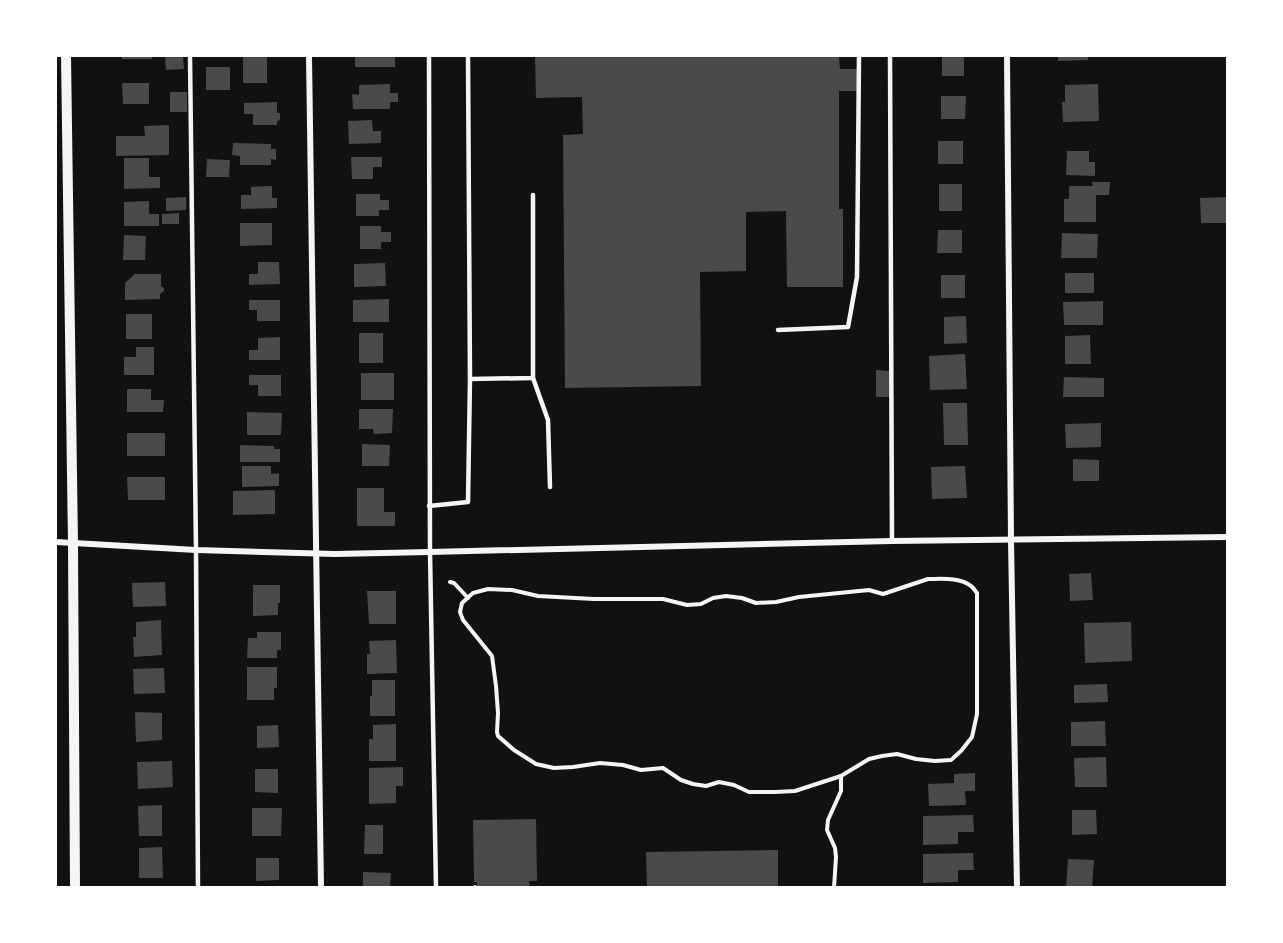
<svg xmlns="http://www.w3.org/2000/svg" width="1283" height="943" viewBox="0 0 1283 943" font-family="Ubuntu,sans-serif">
<rect width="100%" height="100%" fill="#111"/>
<g fill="#4a4a4a">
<rect x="122" y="56" width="30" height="3"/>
<path d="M165 56H183L184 69 166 70Z"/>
<rect x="243" y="56" width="24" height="27"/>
<rect x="355" y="56" width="40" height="11"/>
<path d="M535 56H839L840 69H857V91H839V209H843V287H787L786 211 746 212V271L700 272 701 386 565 388 563 135 583 134 582 97 536 98Z"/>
<rect x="942" y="56" width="22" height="20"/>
<path d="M1058 56H1088V60L1058 61Z"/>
<rect x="206" y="67" width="24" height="23"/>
<path d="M122 83H149V104H123Z"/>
<path d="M390 84V93H398V102H390V109H353L352 94 359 95V85Z"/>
<path d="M1098 84 1099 121 1063 122 1062 102H1065V85Z"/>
<rect x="170" y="92" width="17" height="20"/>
<path d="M941 96H966L965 119H941Z"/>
<path d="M277 102V113H280V120L277 121V125H253V114H244V103Z"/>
<path d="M372 120 373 131H381V143L349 144 348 121Z"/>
<path d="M169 125V155L116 156V136H145L144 126Z"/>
<rect x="938" y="141" width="25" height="23"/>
<path d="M233 143 271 144V149H276V160L271 159V165H240V156L232 155Z"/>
<path d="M1067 151H1089V162H1095V176L1066 175Z"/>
<path d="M351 157H382V167H373V179H352Z"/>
<path d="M124 158H149V177H160V188L124 189Z"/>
<path d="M207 159 230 160 229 177H206Z"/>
<path d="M1092 182H1110L1109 195H1096V222H1064V199H1069V186H1093Z"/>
<rect x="939" y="184" width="23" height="27"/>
<path d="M272 186V198H277V208L241 209V195H251V187Z"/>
<path d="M356 194H380V200H389V210H379V216H356Z"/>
<path d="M186 197V210L166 211V198Z"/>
<path d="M1227 197V223H1201L1200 198Z"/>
<path d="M149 201V214H159V226H124V202Z"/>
<path d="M179 213V224H162V214Z"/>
<path d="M240 223H272V245L240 246Z"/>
<path d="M360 226H381V232H391V242H381V249H360Z"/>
<path d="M938 230H962V253H937Z"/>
<path d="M1062 233 1098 234 1097 258H1061Z"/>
<path d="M124 235 146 236 145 260H123Z"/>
<path d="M258 262H279L280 284 249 285V274H258Z"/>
<path d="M385 263 386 286 354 287V264Z"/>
<rect x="1065" y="273" width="29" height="20"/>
<path d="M135 274H161V286L164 288V291L160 294V299L125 300V283Z"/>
<rect x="941" y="275" width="24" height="23"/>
<path d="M389 299V322H353V300Z"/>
<path d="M249 300H280V321H257V310H249Z"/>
<path d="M1103 301V325H1064L1063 302Z"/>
<rect x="126" y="314" width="26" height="25"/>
<path d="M966 316 967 343 944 344V317Z"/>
<rect x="359" y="333" width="24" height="30"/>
<path d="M1090 335 1091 364H1065V336Z"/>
<path d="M280 337V360H249V350H258V338Z"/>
<path d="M136 347H154V375H124V357H136Z"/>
<path d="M965 354 967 389 930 390 929 356Z"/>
<path d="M876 370 889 371V397H876Z"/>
<rect x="361" y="373" width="33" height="27"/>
<path d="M249 375H281V396H258V385H249Z"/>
<path d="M1064 377 1104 378V397H1063Z"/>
<path d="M127 389H151V400H164L163 412H127Z"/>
<path d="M943 403H967L968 445H944Z"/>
<path d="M359 409H393L392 433 374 434 373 429H359Z"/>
<path d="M247 412 282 413 281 435H247Z"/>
<path d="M1101 423V447L1066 448 1065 424Z"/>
<rect x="127" y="433" width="38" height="23"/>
<path d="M362 444 390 445 389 466H362Z"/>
<path d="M240 445 274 446V449H280V462H240Z"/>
<path d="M1073 459 1099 460V481H1073Z"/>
<path d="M242 466H271V474L279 473V486L242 487Z"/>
<path d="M965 466 967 498 932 499 931 467Z"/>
<path d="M127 477H165V500H128Z"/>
<path d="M357 488H384V512H395V526H357Z"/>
<path d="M275 490V514L233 515V491Z"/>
<path d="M1091 573 1093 600 1070 601 1069 574Z"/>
<path d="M165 582 166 606 133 607 132 583Z"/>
<path d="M253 585H280V603H278V615L253 616Z"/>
<path d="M367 591H396V624H369Z"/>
<path d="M161 620 162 655 134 657 133 637H136V622Z"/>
<path d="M1131 622 1132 661 1085 663 1084 623Z"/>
<path d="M257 632H281V650H277V658H247L248 638H257Z"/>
<path d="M396 640 397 673 367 674V654H370L369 641Z"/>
<path d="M247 667H277V688H274V700H247Z"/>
<path d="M164 668 165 693 134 694 133 669Z"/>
<path d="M372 680H395V716H370V696H372Z"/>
<path d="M1107 684 1108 702 1074 703V685Z"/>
<path d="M135 712 162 713V740L136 742Z"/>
<path d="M1105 721 1106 746H1071V722Z"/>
<path d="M396 724V761H369V739H373V725Z"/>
<path d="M278 725 279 747 257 748V726Z"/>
<path d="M1106 757 1107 787H1075L1074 758Z"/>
<path d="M172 761 173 787 138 789 137 762Z"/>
<path d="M403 767V786H396V803L369 804V768Z"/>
<path d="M255 769H278V793L255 792Z"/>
<path d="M975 773V791H965L966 805 929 806 928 784 954 783V774Z"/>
<path d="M162 805V836H139L138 806Z"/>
<path d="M252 808H282L281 836H252Z"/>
<path d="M1072 810H1096L1097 834 1072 835Z"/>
<path d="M973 815 974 832H958V844L923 845V816Z"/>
<path d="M536 819 537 881H529L530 888H477V882H474L473 820Z"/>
<path d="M365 825H383V854H364Z"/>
<path d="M162 847 163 878H139V848Z"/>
<path d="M778 850V888H647L646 852Z"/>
<path d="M973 853 974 870H958V882L923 883V854Z"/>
<path d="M256 858H279V880L256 881Z"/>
<path d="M1068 859 1094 860 1092 888H1066Z"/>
<path d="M363 872 391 873 390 888H363Z"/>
</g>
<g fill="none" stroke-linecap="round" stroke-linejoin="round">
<g stroke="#f5f5f5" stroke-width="4">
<path d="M928 579C941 579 960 577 971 586 974 588 975 591 977 593V714L972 737 961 751 951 760 935 761 916 759 897 754 882 756 869 759 841 776 795 791 775 792H749L734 785 719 782 706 786 693 784 681 780 663 768 641 770 623 765 600 763 573 767 554 768 536 764 514 750 498 736 497 732 498 713 496 686 492 656 463 620 460 612 462 603 473 593 488 589 512 590 538 596 594 599H663L687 605 701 604 713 598 726 596 742 598 756 603 776 602 799 597 869 590 883 594Z"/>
<path d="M450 582 454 583 468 598"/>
<path d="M475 887V888"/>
<path d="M834 888 836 857 835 848 827 830 828 820 841 791V776"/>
</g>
<g stroke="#f5f5f5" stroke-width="4.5">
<path d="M190 56 196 550 198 888"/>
<path d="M429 56 430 552 436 888"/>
<path d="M890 56 892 541"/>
<path d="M778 330 848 327 857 277 859 56"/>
<path d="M533 378 548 420 550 487"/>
<path d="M470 379 533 378V195"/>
<path d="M429 506 468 502 470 379 468 56"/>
</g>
<g stroke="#f5f5f5" stroke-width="6">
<path d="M309 56 321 888"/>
<path d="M1007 56 1011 540 1017 888"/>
<path d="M56 542 196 550 335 554 430 552 892 541 1228 537"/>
</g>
<path stroke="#f5f5f5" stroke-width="10" d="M66 56 73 544 75 888"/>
</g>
<rect width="1283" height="943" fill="none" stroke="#ffffff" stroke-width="114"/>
</svg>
